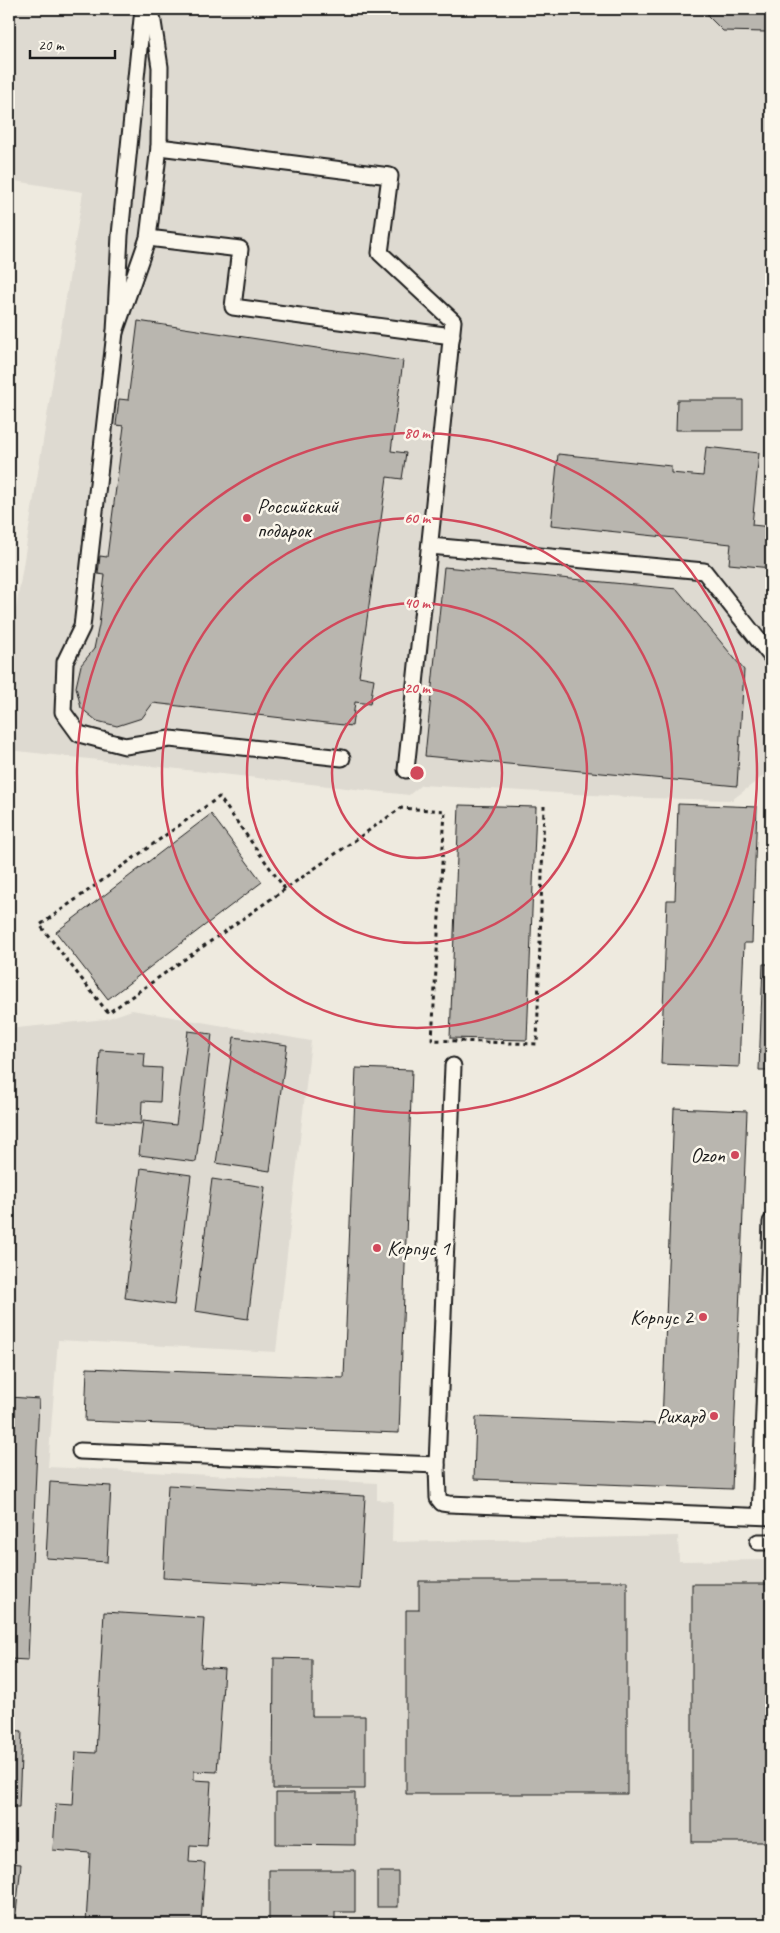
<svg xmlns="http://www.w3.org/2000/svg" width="780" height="1933" viewBox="0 0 780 1933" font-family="Caveat,sans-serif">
<rect width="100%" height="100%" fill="#eeeadf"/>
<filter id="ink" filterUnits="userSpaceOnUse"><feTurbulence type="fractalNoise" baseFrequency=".02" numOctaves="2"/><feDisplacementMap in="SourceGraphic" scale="10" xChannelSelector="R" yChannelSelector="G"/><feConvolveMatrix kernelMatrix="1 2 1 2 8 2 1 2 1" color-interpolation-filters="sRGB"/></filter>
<g filter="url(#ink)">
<g fill="#dedad1">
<path d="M9 9H771V770L732 800 645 798 421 785 409 795 9 750V653L83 192 9 180Z"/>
<path d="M132 1010 311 1041 276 1352 58 1340 48 1467 377 1483V1500L393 1501 392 1542 678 1536 679 1561 771 1560V1924H9V1027L17 1028 106 1019Z"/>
</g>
<g fill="#b9b6af" stroke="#1c1c1c">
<path d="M708 9H771V22L766 32 723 31 708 16Z"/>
<path d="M138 321 403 361 391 451 406 453 402 479 387 477 359 676 374 679 370 704 355 702 352 726 153 703 142 718 117 726 97 721 81 708 76 687 81 665 94 649 99 625 105 575 98 574 100 556 107 557 124 426 116 425 119 399 128 400Z"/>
<path d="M677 400H743V430H676Z"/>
<path d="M706 447 759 453 752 525 771 527V568L729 564 731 544 551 525 558 454 671 466V473L703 476Z"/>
<path d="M444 567 677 589 744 670 737 786 425 756Z"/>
<path d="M678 804 757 807 752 943H744L739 1067 661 1064 667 900H675Z"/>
<path d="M459 805 536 807 527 1040 450 1038Z"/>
<path d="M211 814 262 882 108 999 56 932Z"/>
<path d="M763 964H771V1070H759Z"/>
<path d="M188 1031 212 1034 196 1162 139 1155 143 1121 176 1125Z"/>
<path d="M234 1037 287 1045 270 1171 216 1163Z"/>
<path d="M100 1050 145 1053 144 1067 162 1068 160 1102 142 1101 141 1124 96 1121Z"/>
<path d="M356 1068 412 1070 399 1433 85 1421 87 1368 344 1378Z"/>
<path d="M674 1108 747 1111 732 1489 474 1479 476 1417 662 1424Z"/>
<path d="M141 1168 191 1175 174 1305 125 1298Z"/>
<path d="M212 1179 265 1187 248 1319 195 1311Z"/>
<path d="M9 1397 39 1399 28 1660 9 1659Z"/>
<path d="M50 1482 111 1486 107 1562 46 1558Z"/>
<path d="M168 1485 365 1496 360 1589 163 1578Z"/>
<path d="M419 1581H627V1794H406V1610H419Z"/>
<rect x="692" y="1584" width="79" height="258"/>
<path d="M104 1612 204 1618 201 1667 224 1669 217 1772 194 1771V1780L211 1781 207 1846 190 1845 189 1862 205 1863 201 1923 86 1924 90 1853 53 1850 56 1804 73 1805 76 1752 96 1753Z"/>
<path d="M274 1658 312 1659V1716H365V1789H273Z"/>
<path d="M9 1730 22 1731 19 1807H9Z"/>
<path d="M276 1793H355V1845L276 1844Z"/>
<path d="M9 1863 21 1864 15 1924H9Z"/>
<path d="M269 1870H355V1912H335V1924H269Z"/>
<rect x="377" y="1872" width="21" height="35"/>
</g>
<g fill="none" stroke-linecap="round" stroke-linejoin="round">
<defs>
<g id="lane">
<path d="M143 9 120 235 115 332 82 627 65 662 63 712 79 734 125 746 170 739 342 758"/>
<path d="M151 9 160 67 159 147"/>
<path d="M148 238 240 249 233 307 452 336"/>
<path d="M115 332 148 238 159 147 390 176 380 253 453 321 406 770"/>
<path d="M430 546 704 571 771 656"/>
<path d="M80 1451 437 1465 453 1066"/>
<path d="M437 1465 438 1498 442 1503 449 1504 771 1517"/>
<path d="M760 1516 771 1222"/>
<path d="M758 1542H771"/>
</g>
</defs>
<use href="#lane" stroke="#1c1c1c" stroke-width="19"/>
<path stroke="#1c1c1c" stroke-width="3" stroke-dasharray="4 4" stroke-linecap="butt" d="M285 889 219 797 40 925 108 1013 401 808 445 811 432 1040 537 1044 544 806"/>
<use href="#lane" stroke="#fbf7ec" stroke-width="15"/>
</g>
</g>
<g fill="none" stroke="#d1495b" stroke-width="2.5">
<circle cx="417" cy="773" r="85"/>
<circle cx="417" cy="773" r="170"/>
<circle cx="417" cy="773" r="255"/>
<circle cx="417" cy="773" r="340"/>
</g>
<g fill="#d1495b" stroke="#fbf7ec" stroke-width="2">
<circle cx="247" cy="518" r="5"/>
<circle cx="735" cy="1155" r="5"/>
<circle cx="377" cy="1248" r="5"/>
<circle cx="703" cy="1317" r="5"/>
<circle cx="714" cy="1416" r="5"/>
</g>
<g text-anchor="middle" stroke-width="5" stroke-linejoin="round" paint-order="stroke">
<g font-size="21" fill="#1c1c1c" stroke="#fbf7ec" text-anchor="end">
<text x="257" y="513" text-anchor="start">Российский<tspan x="257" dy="24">подарок</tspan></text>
<text x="725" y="1162">Ozon</text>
<text x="387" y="1255" text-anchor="start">Корпус 1</text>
<text x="693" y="1324">Корпус 2</text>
<text x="704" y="1423">Рихард</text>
</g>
</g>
<circle cx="417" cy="773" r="8" fill="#d1495b" stroke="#fbf7ec" stroke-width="2.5"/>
<g font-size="15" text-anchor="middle" font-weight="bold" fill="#d1495b" stroke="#fbf7ec" stroke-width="5" stroke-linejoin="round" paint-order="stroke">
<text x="417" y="438">80 m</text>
<text x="417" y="523">60 m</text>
<text x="417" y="608">40 m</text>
<text x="417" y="693">20 m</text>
</g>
<rect width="780" height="1933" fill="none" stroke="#fbf7ec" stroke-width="30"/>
<rect x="15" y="15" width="750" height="1903" fill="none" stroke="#1c1c1c" stroke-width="2" filter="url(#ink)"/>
<path d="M30 50v8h85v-8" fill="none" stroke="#1c1c1c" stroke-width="2.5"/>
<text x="38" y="50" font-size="15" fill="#1c1c1c" stroke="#fbf7ec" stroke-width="4" paint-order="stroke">20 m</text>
</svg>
